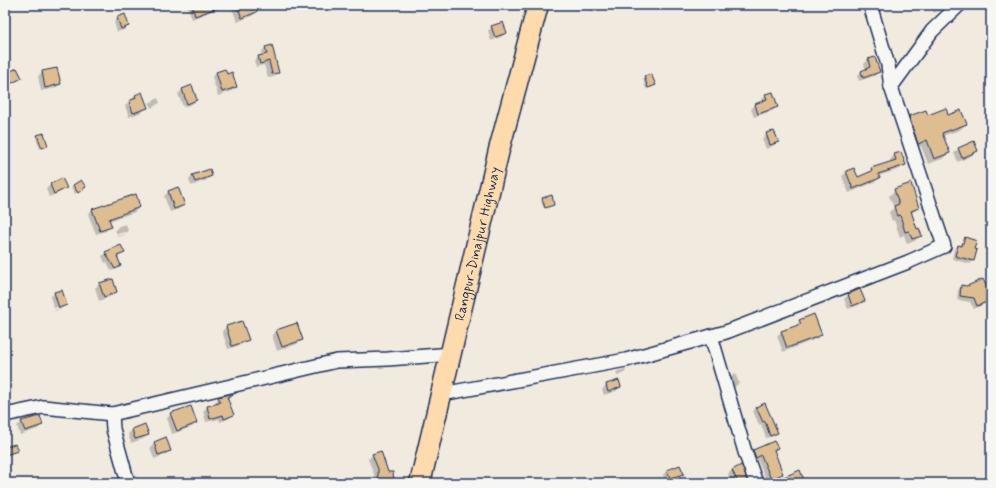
<svg xmlns="http://www.w3.org/2000/svg" width="996" height="488" viewBox="0 0 996 488" font-family="Mynerve,sans-serif">
<rect width="100%" height="100%" fill="#f1ebdf"/>
<filter id="ink" filterUnits="userSpaceOnUse"><feTurbulence type="fractalNoise" baseFrequency=".025" numOctaves="2"/><feDisplacementMap in="SourceGraphic" scale="8" xChannelSelector="R" yChannelSelector="G"/><feConvolveMatrix kernelMatrix="1 2 1 2 8 2 1 2 1" color-interpolation-filters="sRGB"/></filter>
<g filter="url(#ink)">
<g fill="#0003" fill-rule="evenodd">
<path d="M187 5H210L211 10 207 13 192 19Z"/>
<path d="M235 5H254L256 12 252 16 237 22 232 8Z"/>
<path d="M590 5H611L592 12Z"/>
<path d="M892 5H901L894 8Z"/>
<path d="M931 5H946L942 9 934 13Z"/>
<path d="M118 18 128 26 124 30 117 32 114 22Z"/>
<path d="M492 27 506 33 501 37 491 41 488 31Z"/>
<path d="M271 46 278 72 274 77 268 78 264 65 256 67 254 61 259 57 262 56 261 52 265 48Z"/>
<path d="M874 58 879 72 874 76 859 81 857 76 861 72 866 70 864 64 868 60Z"/>
<path d="M56 69 60 84 56 88 41 91 38 76 42 72Z"/>
<path d="M216 73 226 75 236 87 232 91 218 96 212 77Z"/>
<path d="M6 75 21 78 17 81 5 87Z"/>
<path d="M645 77 654 85 653 87 646 89 643 79Z"/>
<path d="M191 87 196 100 192 104 183 107 178 94 182 90Z"/>
<path d="M136 95 147 108 142 112 129 117 125 106Z"/>
<path d="M766 95 777 107 772 111 754 117 751 109 755 105 763 102 762 99Z"/>
<path d="M158 98 160 103 151 108 149 103Z"/>
<path d="M948 116 966 124 960 130 942 136 949 153 942 159 928 164 921 146 912 149 903 123 910 117Z"/>
<path d="M43 134 47 145 40 149 36 138Z"/>
<path d="M767 134 778 142 773 146 766 149 762 139Z"/>
<path d="M959 149 977 151 973 155 958 162 954 153Z"/>
<path d="M894 155 905 164 900 169 878 176 879 178 875 182 849 193 842 176 847 172 857 179 867 174 871 169 891 162 890 160Z"/>
<path d="M193 175 211 176 207 180 191 186 189 180Z"/>
<path d="M62 180 65 188 61 192 49 197 46 189 50 185Z"/>
<path d="M81 181 83 189 75 194 71 187Z"/>
<path d="M178 189 184 204 179 209 170 212 164 196 168 192Z"/>
<path d="M895 190 918 208 911 214 916 230 920 235 915 241 907 244 904 235 900 237 894 220 892 221 889 212 894 208 889 196Z"/>
<path d="M543 199 553 205 543 207 541 201Z"/>
<path d="M139 207 135 212 109 221 110 226 106 231 96 234 88 214 92 210Z"/>
<path d="M126 224 128 231 124 235 117 237V236L125 234V232L117 234 115 230 119 226Z"/>
<path d="M965 238 973 250V261L970 264 952 259 954 249 958 246H960L962 242Z"/>
<path d="M6 247 10 256 5 260V248Z"/>
<path d="M106 253H124L117 258 120 265 117 269 111 271 107 262 105 263 102 256Z"/>
<path d="M99 284 116 292 112 296 99 301 95 288Z"/>
<path d="M962 286 991 299 987 303 974 309 970 302 957 300 958 290Z"/>
<path d="M860 290 864 301 859 305 848 309 844 299 848 295Z"/>
<path d="M55 293 66 305 61 309 55 311 50 297ZM62 306V308L55 310 54 308Z"/>
<path d="M800 321 820 335 816 339 783 352 777 336 781 332 796 326V325Z"/>
<path d="M241 322 248 340 243 344 228 349 222 331 226 327Z"/>
<path d="M277 331 301 340 297 344 277 351 272 335Z"/>
<path d="M625 369 626 371 624 373 617 376 616 373 618 371Z"/>
<path d="M735 373 739 383 735 387 730 389 727 379Z"/>
<path d="M618 381 620 387 616 391 604 395 602 390 606 385Z"/>
<path d="M235 394 227 399 233 415 228 419 220 422 219 419 206 422 203 411 207 407 216 405 215 402 219 398Z"/>
<path d="M764 404 777 433 774 436 766 438 761 424 759 425 753 411 756 408Z"/>
<path d="M171 414 196 423 192 427 172 434 167 418Z"/>
<path d="M22 422 42 424 38 429 20 435 17 426Z"/>
<path d="M145 426 148 435 143 439 131 443 128 434 132 430Z"/>
<path d="M165 439 169 451 165 455 154 459 150 447 154 443Z"/>
<path d="M5 448 17 451 5 456Z"/>
<path d="M777 448 773 451 782 473 778 477 767 482 757 459 752 461 749 455 753 451Z"/>
<path d="M373 455 387 473 393 483H374V474L368 459Z"/>
<path d="M130 465 139 483H131L127 468Z"/>
<path d="M680 466 682 473 678 478 665 482 663 475 667 470Z"/>
<path d="M741 467 747 483H732L728 474 732 470Z"/>
</g>
<g fill="#debe91" stroke="#1b2f5e">
<path d="M192 5H222L223 6 195 16Z"/>
<path d="M237 5H255L257 12 242 18Z"/>
<path d="M125 14 129 26 121 29 117 17Z"/>
<path d="M503 22 507 33 495 37 491 26Z"/>
<path d="M272 45 279 73 272 74 269 61 260 64 258 56 267 54 265 47Z"/>
<path d="M875 57 880 72 863 78 861 71 870 67 868 59Z"/>
<path d="M17 68 22 78 10 84 5 74Z"/>
<path d="M57 68 61 84 45 88 42 71Z"/>
<path d="M225 69 227 74 232 72 237 87 222 92 216 72Z"/>
<path d="M651 74 656 85 648 88 644 76Z"/>
<path d="M192 85 197 100 187 104 182 89Z"/>
<path d="M142 92 148 108 133 113 129 101 136 98 135 95Z"/>
<path d="M773 92 778 107 758 114 755 104 767 99 765 94Z"/>
<path d="M946 108 948 115 961 110 967 124 942 133 950 153 934 159 927 140 918 144 909 116 926 110 928 115Z"/>
<path d="M774 131 779 142 770 145 766 133Z"/>
<path d="M44 133 48 146 42 148 37 135Z"/>
<path d="M974 141 978 151 962 158 958 148Z"/>
<path d="M901 152 906 165 878 174 880 178 853 189 846 171 854 168 858 177 872 171 871 168 896 160 894 154Z"/>
<path d="M210 169 212 176 195 182 192 175Z"/>
<path d="M62 178 67 188 54 194 50 184Z"/>
<path d="M81 180 86 187 78 193 73 185Z"/>
<path d="M911 183 919 208 911 211 917 229 919 228 922 236 912 239 909 231 905 232 900 215 897 216 894 206 899 204 894 189Z"/>
<path d="M178 187 185 205 174 209 168 191Z"/>
<path d="M136 194 140 207 109 219 112 227 100 231 92 209Z"/>
<path d="M552 195 554 205 545 208 542 198Z"/>
<path d="M965 237 977 241 974 249 977 250 974 261 955 256 958 245 962 246Z"/>
<path d="M121 245 125 253 117 256 121 266 115 269 105 252Z"/>
<path d="M113 279 117 292 104 297 99 283Z"/>
<path d="M983 279 991 296V300L977 306 974 298 960 296 961 285 967 286Z"/>
<path d="M860 289 865 301 852 306 848 294Z"/>
<path d="M62 290 67 305 59 308 54 292Z"/>
<path d="M814 314 822 335 787 348 781 331 801 324 799 320Z"/>
<path d="M242 321 249 340 232 346 226 326Z"/>
<path d="M297 323 303 340 282 347 276 330Z"/>
<path d="M619 380 621 387 608 392 606 384Z"/>
<path d="M238 392 227 397 234 415 224 419 223 415 210 419 207 406 219 403 220 401 218 397Z"/>
<path d="M765 403 778 433 770 436 765 421 763 422 756 407Z"/>
<path d="M191 406 197 423 177 431 170 413Z"/>
<path d="M40 416 43 425 25 431 21 421Z"/>
<path d="M145 424 149 435 135 439 132 429Z"/>
<path d="M166 437 171 451 158 455 154 442Z"/>
<path d="M774 441 778 448 774 450 783 474 771 479 761 455 756 458 753 450Z"/>
<path d="M15 444 18 451 5 455V447Z"/>
<path d="M381 451 388 472H393L394 483H378V469L372 454Z"/>
<path d="M680 465 684 474 670 478 667 470Z"/>
<path d="M741 465 742 466 748 483H738L732 470Z"/>
<path d="M800 470 805 483H770Z"/>
</g>
<g fill="none" stroke-linecap="round" stroke-linejoin="round">
<defs>
<g id="minor">
<path d="M870 5 888 65 891 87"/>
<path d="M711 336 745 452 756 483"/>
<path d="M442 394 626 360 726 332 908 262 944 246 891 87 932 31 959 5"/>
<path d="M112 414 113 429 128 483"/>
<path d="M5 415 43 407 112 414 337 361 388 359 452 354"/>
</g>
<g id="highway">
<path id="s1" d="M420 483 499 150 538 5"/>
</g>
</defs>
<use href="#minor" stroke="#1b2f5e" stroke-width="16"/>
<use href="#highway" stroke="#1b2f5e" stroke-width="23"/>
<use href="#minor" stroke="#f6f6f2" stroke-width="13"/>
<use href="#highway" stroke="#fedbac" stroke-width="20"/>
</g>
</g>
<g text-anchor="middle" stroke-width="3" stroke-linejoin="round" paint-order="stroke">
<g font-size="14" fill="#1b2f5e" stroke="#f6f6f2">
<text dy="5" stroke="none"><textPath href="#s1" startOffset="246">Rangpur-Dinajpur Highway</textPath></text>
</g>
</g>
<rect width="996" height="488" fill="none" stroke="#f6f6f2" stroke-width="20"/>
<rect x="10" y="10" width="976" height="468" fill="none" stroke="#1b2f5e" stroke-width="1.5" filter="url(#ink)"/>
</svg>
